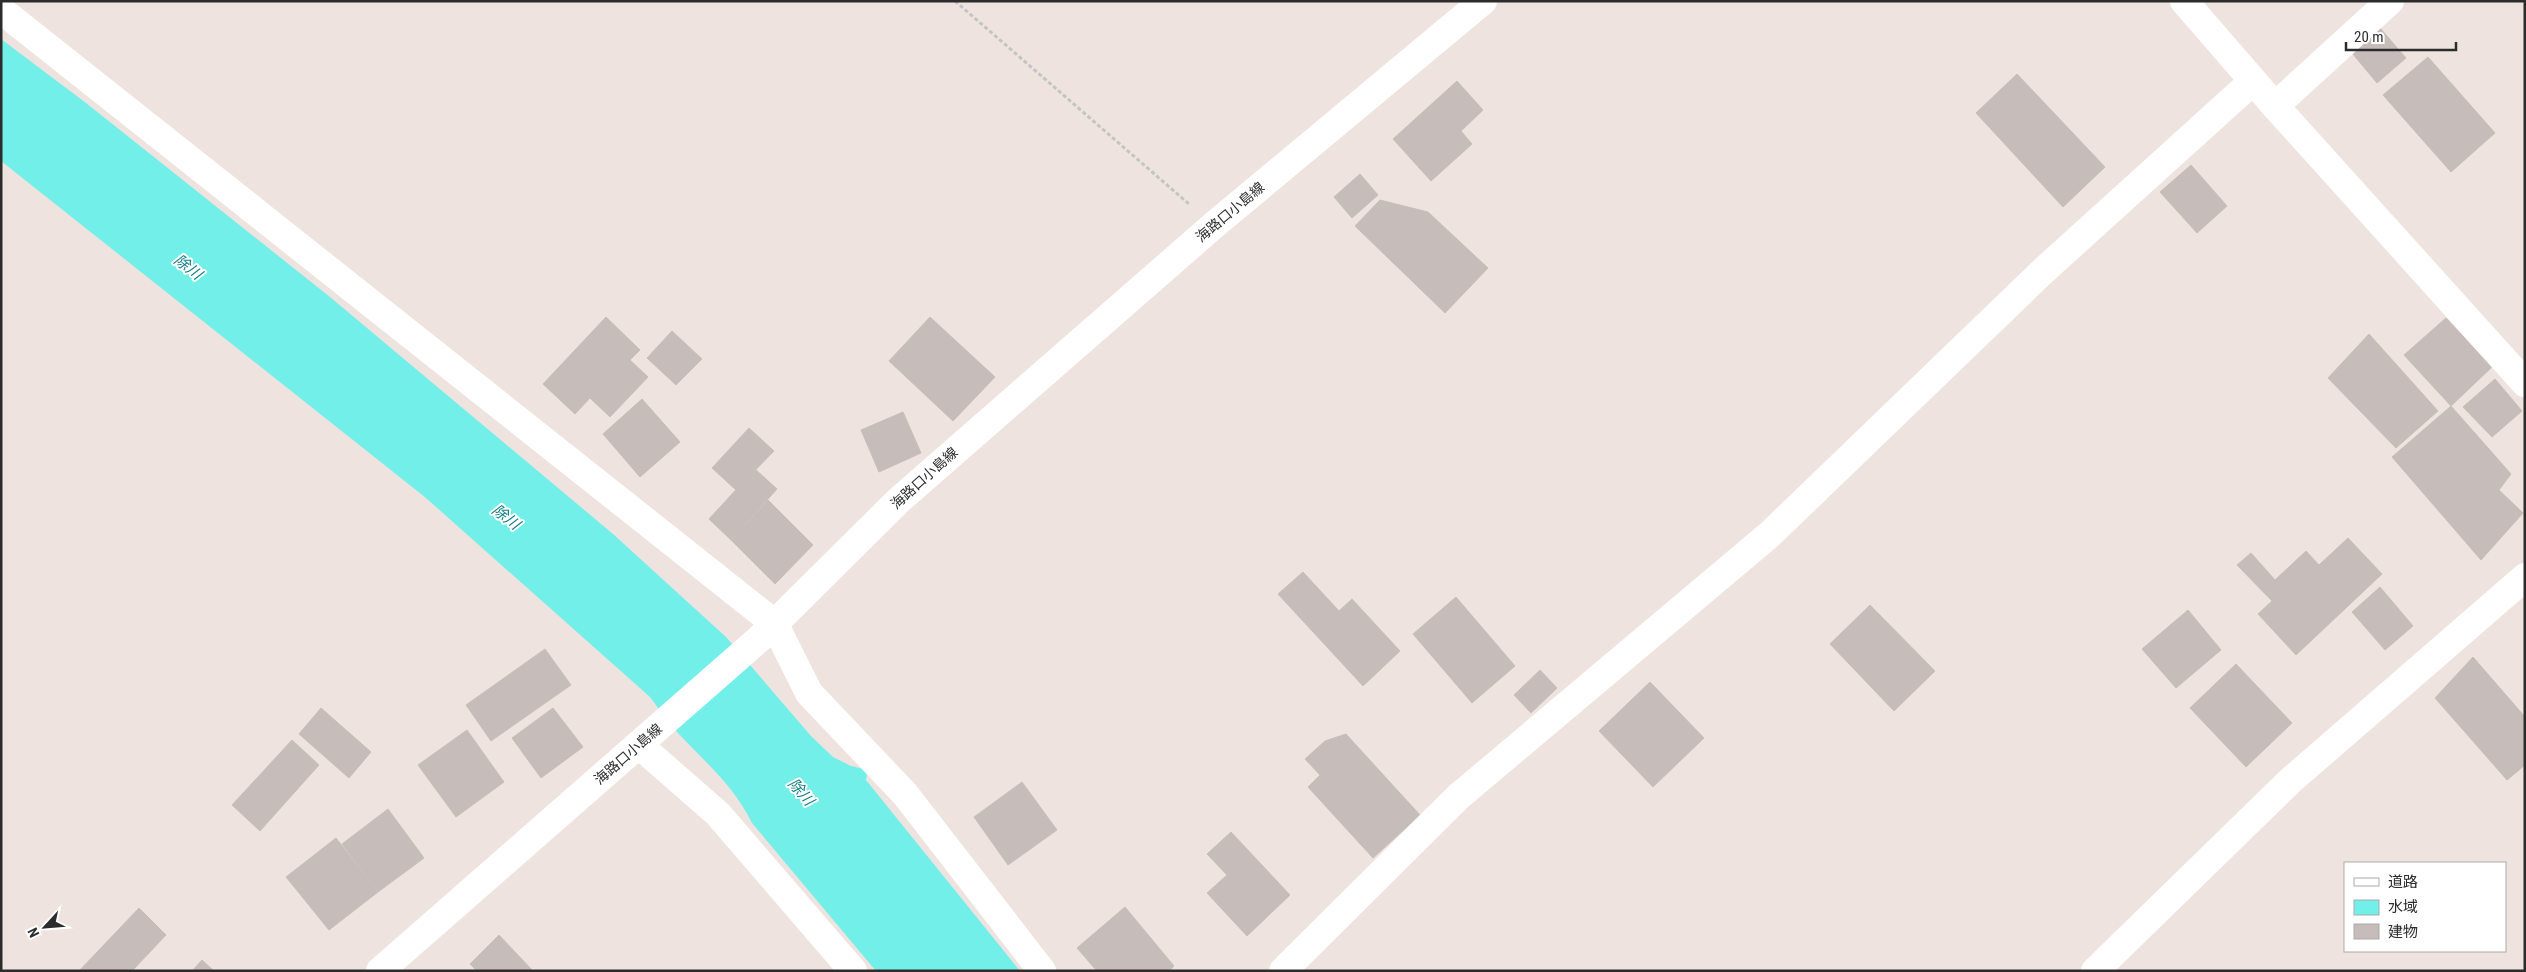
<svg xmlns="http://www.w3.org/2000/svg" width="2526" height="972" viewBox="0 0 2526 972" font-family="'Roboto Condensed','Noto Sans JP',sans-serif">
<rect width="100%" height="100%" fill="#eee3df"/>
<path fill="#73efe9" d="M1 39 86 103 330 297 613 534 726 637 811 736 833 757 851 766 868 770 866 780 1020 971H876L752 823C734 786 706 763 679 734 668 723 659 709 650 697L426 498 1 161Z"/>
<g fill="#c6bdbb" stroke="#c9beb8">
<path d="M2380 28 2406 58 2377 83 2352 53Z"/>
<path d="M2428 57 2495 133 2451 172 2383 95Z"/>
<path d="M2017 74 2105 167 2063 207 1976 113Z"/>
<path d="M1457 81 1483 110 1461 131 1472 144 1431 181 1393 139Z"/>
<path d="M2191 165 2227 206 2197 233 2160 192Z"/>
<path d="M1360 174 1378 195 1352 218 1334 197Z"/>
<path d="M1380 200 1428 212 1488 268 1445 313 1355 226Z"/>
<path d="M606 317 640 350 630 360 648 377 610 417 590 398 575 414 543 384Z"/>
<path d="M930 317 995 377 953 421 889 361Z"/>
<path d="M2446 318 2492 367 2451 406 2404 355Z"/>
<path d="M672 331 702 359 676 385 647 358Z"/>
<path d="M2369 334 2438 411 2396 448 2328 378Z"/>
<path d="M2495 379 2522 411 2492 437 2463 407Z"/>
<path d="M642 399 680 442 640 477 603 434Z"/>
<path d="M2451 406 2511 474 2499 490 2523 513 2481 560 2392 457Z"/>
<path d="M903 412 921 453 879 472 861 430Z"/>
<path d="M749 428 774 451 736 490 712 468Z"/>
<path d="M755 469 777 489 731 540 709 519Z"/>
<path d="M768 500 813 545 775 584 731 540Z"/>
<path d="M2348 538 2382 574 2296 655 2258 614 2272 601 2237 565 2251 553 2275 580 2306 551 2319 565Z"/>
<path d="M1303 572 1339 611 1352 599 1400 651 1363 686 1278 594Z"/>
<path d="M2380 587 2413 626 2385 650 2352 612Z"/>
<path d="M1456 597 1515 666 1472 703 1413 634Z"/>
<path d="M1870 605 1935 671 1894 711 1830 644Z"/>
<path d="M2188 610 2221 650 2176 688 2142 649Z"/>
<path d="M545 649 571 685 491 741 466 705Z"/>
<path d="M2473 657 2525 717V765L2507 780 2435 698Z"/>
<path d="M2236 664 2292 723 2246 767 2190 708Z"/>
<path d="M1540 670 1557 688 1531 713 1514 695Z"/>
<path d="M1650 682 1704 738 1653 787 1599 731Z"/>
<path d="M321 708 371 752 349 778 299 734Z"/>
<path d="M553 708 583 747 541 778 512 738Z"/>
<path d="M467 730 504 782 456 817 418 765Z"/>
<path d="M1346 734 1420 815 1373 858 1308 787 1320 775 1305 759 1325 741Z"/>
<path d="M292 740 319 765 260 831 232 805Z"/>
<path d="M1022 782 1057 830 1008 865 974 817Z"/>
<path d="M388 809 424 858 378 892 342 844Z"/>
<path d="M1231 832 1290 895 1247 936 1207 893 1227 875 1207 854Z"/>
<path d="M336 838 378 892 329 930 286 877Z"/>
<path d="M1125 907 1174 966 1169 971H1097L1077 948Z"/>
<path d="M139 908 166 935 132 971H79Z"/>
<path d="M499 935 533 971H477L470 964Z"/>
<path d="M202 960 214 971H192Z"/>
</g>
<g fill="none" stroke-linecap="round" stroke-linejoin="round">
<path stroke="#c4c4c4" stroke-width="3" stroke-dasharray="4 2.5" stroke-linecap="butt" d="M955 1 1189 204"/>
<g stroke="#fff" stroke-width="28">
<path d="M2184 1 2275 106 2525 383"/>
<path d="M1 10 774 623 809 693 905 794 1042 971"/>
<path d="M2275 106 2390 1"/>
<path d="M639 745 718 814 853 971"/>
<path d="M1283 971 1458 797 1769 535 2042 272 2253 81"/>
<path d="M2095 971 2290 781 2525 577"/>
</g>
<path stroke="#fff" stroke-width="28" d="M380 971 759 639 898 501 1214 225 1483 1"/>
</g>
<g text-anchor="middle" stroke-width="4" stroke-linejoin="round" paint-order="stroke">
<g font-size="14" fill="#2c2c2c" stroke="#fff">
<text transform="translate(1230 212) rotate(-40)" y="5">海路口小島線</text>
<text transform="translate(924 478) rotate(-42)" y="5">海路口小島線</text>
<text transform="translate(628 754) rotate(-41)" y="5">海路口小島線</text>
</g>
<g font-size="15" font-style="italic" fill="#0f7f83" stroke="#fff">
<text transform="translate(188 267) rotate(38)" y="5">除川</text>
<text transform="translate(506 517) rotate(38)" y="5">除川</text>
<text transform="translate(801 792) rotate(49)" y="5">除川</text>
</g>
</g>
<rect width="2526" height="972" fill="none" stroke="#2c2c2c" stroke-width="5"/>
<rect x="2344" y="862" width="162" height="90" fill="#ffffff" stroke="#ababab"/>
<rect x="2354" y="878" width="25" height="8" fill="#ffffff" stroke="#ababab"/>
<text x="2388" y="887" font-size="15" fill="#2c2c2c">道路</text>
<rect x="2354" y="900" width="25" height="15" fill="#73efe9" stroke="#ababab"/>
<text x="2388" y="912" font-size="15" fill="#2c2c2c">水域</text>
<rect x="2354" y="924" width="25" height="15" fill="#c6bdbb" stroke="#ababab"/>
<text x="2388" y="937" font-size="15" fill="#2c2c2c">建物</text>
<g transform="translate(45 927) rotate(244)" stroke="#ffffff" stroke-width="4" paint-order="stroke">
<path d="M0-4L9 19L0 12L-9 19Z" fill="#2c2c2c"/>
<text y="-8" font-size="14" font-weight="bold" text-anchor="middle" fill="#2c2c2c">N</text>
</g>
<path d="M2346 42v8h110v-8" fill="none" stroke="#2c2c2c" stroke-width="2.5"/>
<text x="2354" y="42" font-size="15" fill="#2c2c2c" stroke="#ffffff" stroke-width="4" paint-order="stroke">20 m</text>
</svg>
